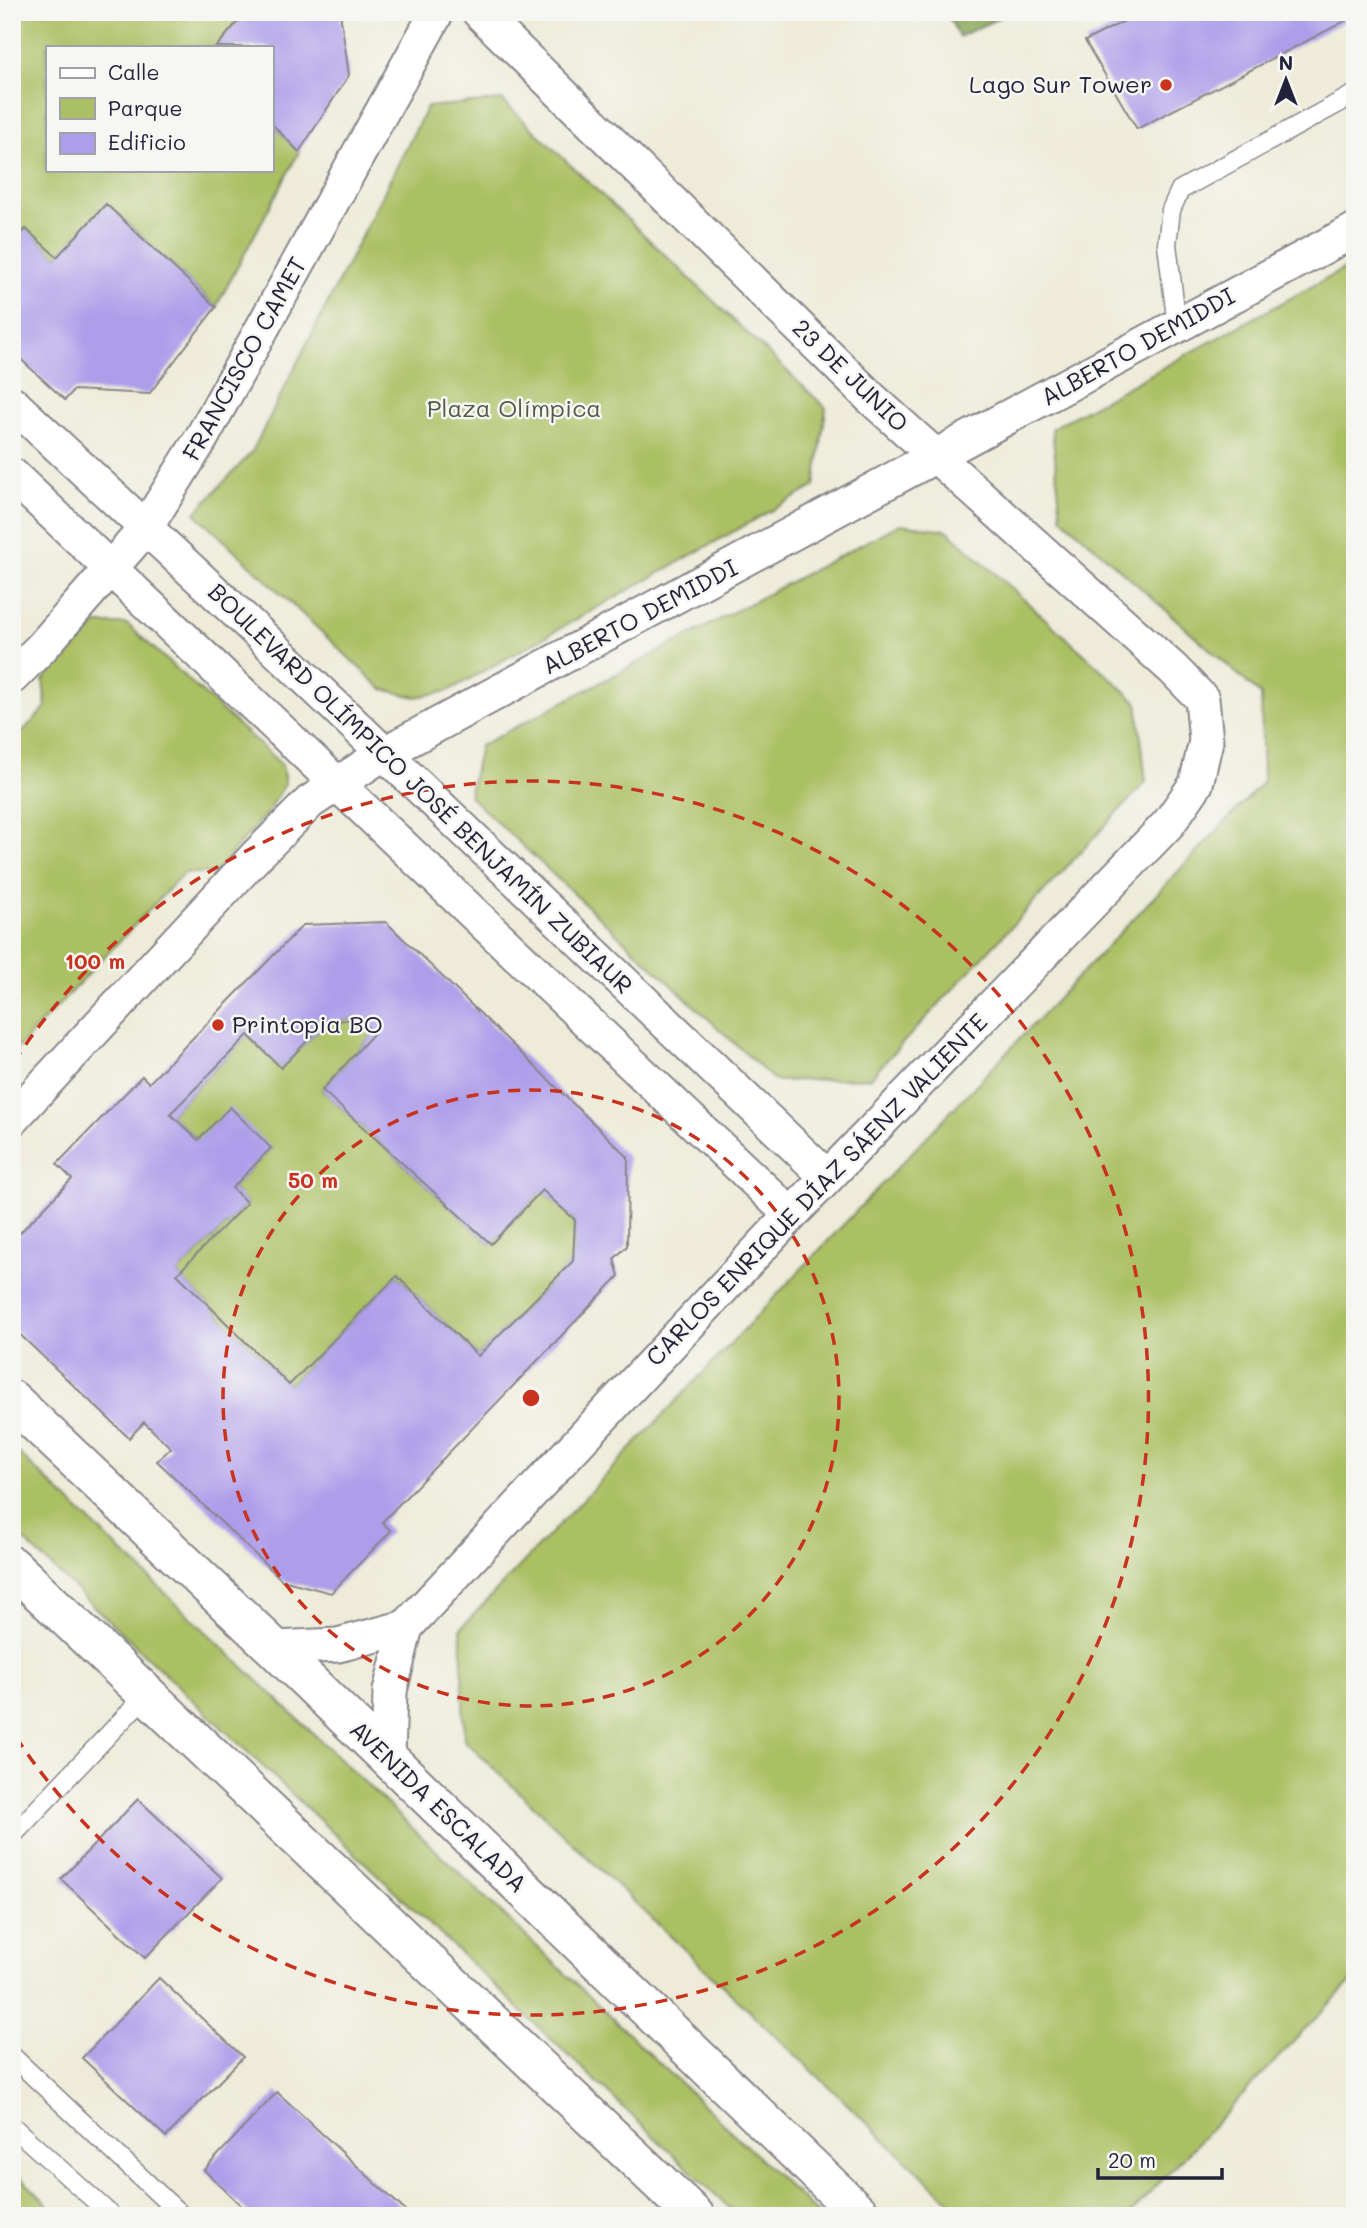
<svg xmlns="http://www.w3.org/2000/svg" width="1367" height="2228" viewBox="0 0 1367 2228" font-family="Mali,sans-serif">
<rect width="100%" height="100%" fill="#f6f6f2"/>
<filter id="ink" filterUnits="userSpaceOnUse"><feTurbulence type="fractalNoise" baseFrequency=".0143" numOctaves="2"/><feDisplacementMap in="SourceGraphic" scale="14" xChannelSelector="R" yChannelSelector="G"/><feConvolveMatrix kernelMatrix="1 2 1 2 8 2 1 2 1" color-interpolation-filters="sRGB"/></filter>
<filter id="wash" filterUnits="userSpaceOnUse"><feTurbulence type="fractalNoise" baseFrequency=".00686" numOctaves="4" result="noise"/><feDisplacementMap in="SourceGraphic" scale="28" xChannelSelector="R" yChannelSelector="G"/><feGaussianBlur stdDeviation="1.57" result="paint"/><feColorMatrix in="noise" values="0 0 0 0 0 0 0 0 0 0 0 0 0 0 0 0 0 1.4 0 .05"/><feComposite in="paint" operator="in"/></filter>
<g filter="url(#wash)">
<rect width="100%" height="100%" fill="#eeebd8"/>
<g fill="#abc064" stroke="#667150" stroke-width="2">
<path d="M12 12H246L216 47H47V170H271V123L299 152 216 307 107 204 57 257 26 229 12 243Z"/>
<path d="M502 100 826 408 815 486 448 691 416 697 382 689 195 513 252 452 427 107Z"/>
<path d="M1355 263V1977L1128 2216H965L464 1740 461 1628 1263 782 1261 695 1061 517 1052 428Z"/>
<path d="M900 524 947 530 1137 702 1146 782 870 1078 775 1081 469 796 480 746Z"/>
<path d="M97 624H127L282 765 285 784 268 812 215 873H184L12 1054V743L46 707 43 680Z"/>
<path d="M358 1018 374 1033 322 1090 491 1244 542 1190 575 1220 573 1261 478 1356 397 1276 289 1385 177 1274 247 1204 232 1188 271 1148 198 1140 170 1114 248 1035 281 1067 325 1023Z"/>
<path d="M12 1447 820 2216H738L12 1529Z"/>
<path d="M12 2169 60 2216H12Z"/>
</g>
<path fill="#88a65a" stroke="#55644a" stroke-width="2" d="M946 12H1011L959 37Z"/>
<g id="blocks">
<g fill="#ae9eea" fill-rule="evenodd">
<path d="M246 12H340L349 75 299 152 271 123V47H216Z"/>
<path d="M1142 12H1355V16L1137 129 1085 41Z"/>
<path d="M106 204 216 307 149 394 74 390 65 400 12 351V243L26 229 57 257Z"/>
<path d="M386 922 628 1157 627 1246 614 1259 619 1276 382 1522 391 1531 331 1593 282 1580 157 1461 171 1448 144 1422 129 1438 12 1327V1241L72 1179 57 1164 142 1076 149 1083 303 925ZM358 1018 374 1033 322 1090 491 1244 542 1190 575 1220 573 1261 478 1356 397 1276 289 1385 177 1274 247 1203 232 1188 271 1148 230 1107 198 1140 170 1114 248 1035 281 1068 325 1023Z"/>
<path d="M138 1799 222 1878 145 1958 61 1879Z"/>
<path d="M159 1978 243 2057 166 2137 82 2058Z"/>
<path d="M277 2092 411 2216H252L204 2170Z"/>
</g>
</g>
</g>
<g filter="url(#ink)">
<use href="#blocks" fill-opacity="0" stroke="#88868a" stroke-width="2"/>
<g fill="none" stroke-linecap="round" stroke-linejoin="round">
<defs>
<g id="lane">
<path d="M1177 326 1167 244 1171 210 1180 190 1355 94"/>
<path d="M12 1836 147 1694"/>
<path d="M12 2056 182 2216"/>
<path d="M12 2126 112 2216"/>
</g>
<g id="street">
<path d="M12 403 251 626 827 1177"/>
<path d="M12 475 791 1215"/>
<path d="M12 677 41 648 145 529 201 439 437 12"/>
<path d="M12 1119 256 856 310 802 383 754 1355 230"/>
<path d="M274 1648 338 1645 406 1627"/>
<path d="M388 1758 390 1691 406 1627 791 1215 1169 823 1196 784 1206 741 1202 699 1173 669 871 398 479 12"/>
</g>
<g id="secondary">
<path d="M12 1400 274 1648 862 2216"/>
<path d="M12 1566 695 2216"/>
</g>
</defs>
<use href="#lane" stroke="#88868a" stroke-width="21"/>
<use href="#street" stroke="#88868a" stroke-width="37"/>
<use href="#secondary" stroke="#88868a" stroke-width="42"/>
<use href="#lane" stroke="#fff" stroke-width="18"/>
<use href="#street" stroke="#fff" stroke-width="33"/>
<use href="#secondary" stroke="#fff" stroke-width="38"/>
</g>
</g>
<g fill="none" stroke="#c8321e" stroke-width="3.5" stroke-dasharray="12 9">
<circle cx="531" cy="1398" r="308"/>
<path d="M14 1062A617 617 0 1 1 14 1734"/>
</g>
<g fill="#c8321e" stroke="#f6f6f2" stroke-width="2.5">
<circle cx="1166" cy="85" r="7"/>
<circle cx="218" cy="1025" r="7"/>
</g>
<g text-anchor="middle" stroke-width="5" stroke-linejoin="round" paint-order="stroke">
<g font-size="24" fill="#22223b" stroke="#f6f6f2" text-anchor="end">
<text x="1152" y="93">Lago Sur Tower</text>
<text x="232" y="1033" text-anchor="start">Printopia BO</text>
</g>
<g font-size="24" fill="#22223b" stroke="#f6f6f2">
<text transform="translate(1138 347) rotate(-29)" y="8">ALBERTO DEMIDDI</text>
<text transform="translate(245 359) rotate(-61)" y="8">FRANCISCO CAMET</text>
<text transform="translate(850 376) rotate(44)" y="8">23 DE JUNIO</text>
<text transform="translate(640 617) rotate(-28)" y="8">ALBERTO DEMIDDI</text>
<text transform="translate(420 789) rotate(44)" y="8">BOULEVARD OLÍMPICO JOSÉ BENJAMÍN ZUBIAUR</text>
<text transform="translate(817 1190) rotate(-46)" y="8">CARLOS ENRIQUE DÍAZ SÁENZ VALIENTE</text>
<text transform="translate(438 1807) rotate(44)" y="8">AVENIDA ESCALADA</text>
</g>
<g font-size="24" fill="#525949" stroke="#f6f6f2">
<text x="514" y="417">Plaza Olímpica</text>
</g>
</g>
<circle cx="531" cy="1398" r="10" fill="#c8321e" stroke="#f6f6f2" stroke-width="3.5"/>
<g font-size="21" text-anchor="middle" font-weight="bold" fill="#c8321e" stroke="#f6f6f2" stroke-width="5" stroke-linejoin="round" paint-order="stroke">
<text x="95" y="969">100 m</text>
<text x="313" y="1188">50 m</text>
</g>
<rect width="1367" height="2228" fill="none" stroke="#f6f6f2" stroke-width="42"/>
<rect x="46" y="46" width="228" height="126" fill="#f6f6f2" stroke="#a1a1a9" stroke-width="2"/>
<rect x="60" y="68" width="35" height="10" fill="#ffffff" stroke="#a1a1a9" stroke-width="2"/>
<text x="108" y="80" font-size="21" fill="#22223b">Calle</text>
<rect x="60" y="98" width="35" height="21" fill="#abc064" stroke="#a1a1a9" stroke-width="2"/>
<text x="108" y="116" font-size="21" fill="#22223b">Parque</text>
<rect x="60" y="133" width="35" height="21" fill="#ae9eea" stroke="#a1a1a9" stroke-width="2"/>
<text x="108" y="150" font-size="21" fill="#22223b">Edificio</text>
<g transform="translate(1286 80)" stroke="#f6f6f2" stroke-width="5" paint-order="stroke">
<path d="M0-5L12 26L0 18L-12 26Z" fill="#22223b"/>
<text y="-10" font-size="19" font-weight="bold" text-anchor="middle" fill="#22223b">N</text>
</g>
<path d="M1098 2168v10h124v-10" fill="none" stroke="#22223b" stroke-width="3.5"/>
<text x="1108" y="2168" font-size="21" fill="#22223b" stroke="#f6f6f2" stroke-width="5" paint-order="stroke">20 m</text>
</svg>
